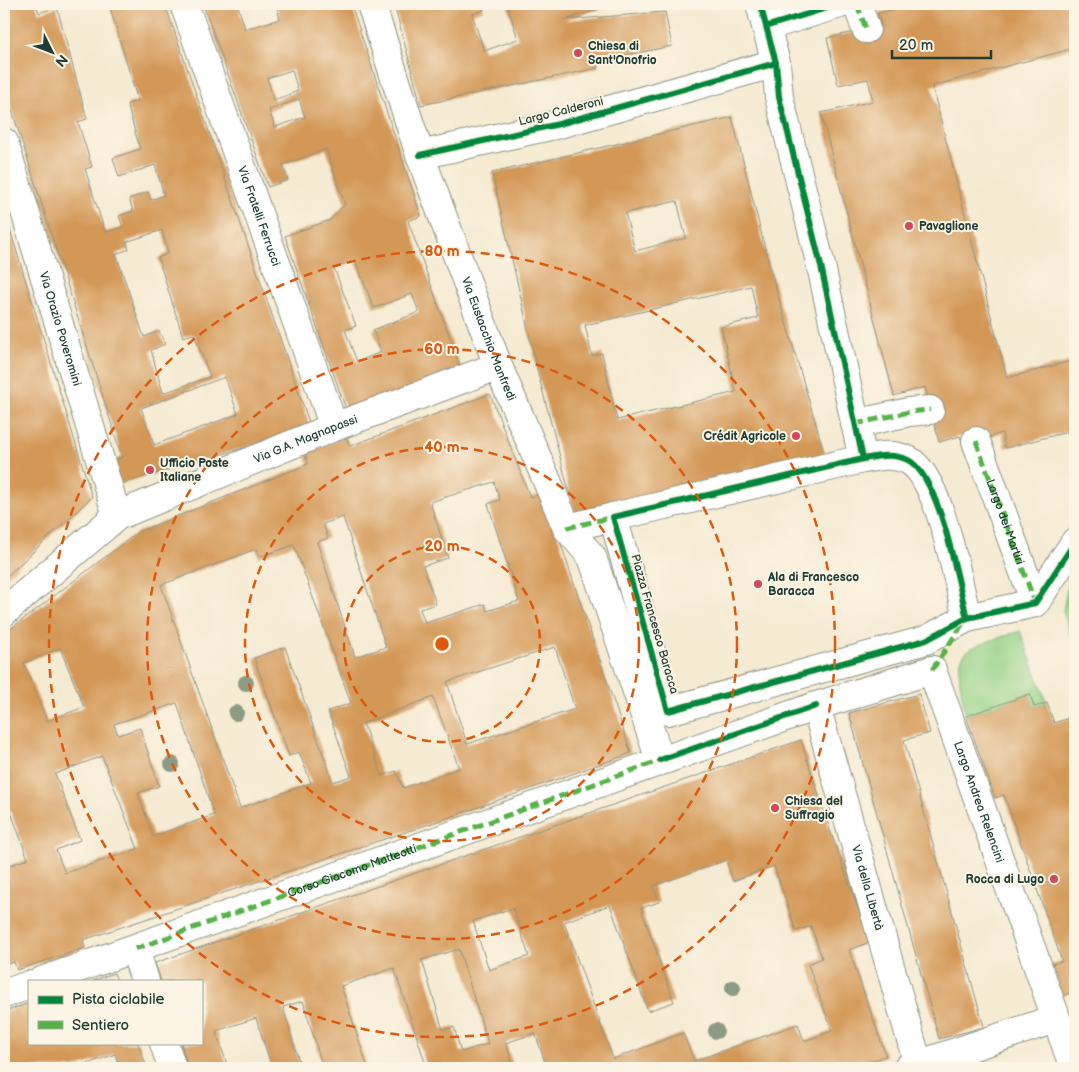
<svg xmlns="http://www.w3.org/2000/svg" width="1079" height="1072" viewBox="0 0 1079 1072" font-family="'Balsamiq Sans',sans-serif">
<rect width="100%" height="100%" fill="#fcf5e5"/>
<filter id="ink" filterUnits="userSpaceOnUse"><feTurbulence type="fractalNoise" baseFrequency=".02" numOctaves="2"/><feDisplacementMap in="SourceGraphic" scale="10" xChannelSelector="R" yChannelSelector="G"/><feConvolveMatrix kernelMatrix="1 2 1 2 8 2 1 2 1" color-interpolation-filters="sRGB"/></filter>
<filter id="wash" filterUnits="userSpaceOnUse"><feTurbulence type="fractalNoise" baseFrequency=".0096" numOctaves="4" result="noise"/><feDisplacementMap in="SourceGraphic" scale="20" xChannelSelector="R" yChannelSelector="G"/><feGaussianBlur stdDeviation="1.12" result="paint"/><feColorMatrix in="noise" values="0 0 0 0 0 0 0 0 0 0 0 0 0 0 0 0 0 1.4 0 .05"/><feComposite in="paint" operator="in"/></filter>
<g filter="url(#wash)">
<rect width="100%" height="100%" fill="#f5ead2"/>
<g fill="#95d287" stroke="#5a885e">
<path d="M1075 567V651L1063 611 1070 574Z"/>
<path d="M1020 631 1047 703 1034 707 1029 694 966 716C952 646 956 652 1020 631Z"/>
</g>
<g id="blocks">
<g fill="#d39857" fill-rule="evenodd">
<path d="M4 4H36L39 13 57 7 87 119 78 122 92 167 85 169 105 232 123 227 119 216 133 211 129 199 148 192 151 200 164 195 155 165 119 177 113 158 140 149 127 104 138 101 109 4H165L311 428 120 484 111 461 122 457 4 85ZM162 230 168 253 158 258 183 337 194 334 210 377 163 393 151 350 165 344 159 331 144 337 116 254 129 249 126 242ZM225 377 238 414 154 445 141 408Z"/>
<path d="M203 4H243L238 6 245 29 280 19 276 4H351L421 216 408 221 462 371 347 412 285 236 330 220 345 204 326 149 283 165 288 180 268 187ZM292 70 298 91 274 100 267 78ZM299 99 305 117 275 127 269 110ZM355 260 374 308 412 294 419 312 373 330 381 352 357 362 345 330 356 326 334 268Z"/>
<path d="M394 4H482L484 10 472 14 484 51 518 39 507 4H616L564 20 665 12 672 46 597 61 598 68 421 105Z"/>
<path d="M918 4H1075V48L932 86 1007 378 1075 360V430L1005 448 1002 433 963 445 960 436 939 442 925 387 894 396 821 113 873 101 868 79 838 85 827 38 881 26 878 13Z"/>
<path d="M732 117 771 272 825 455 575 514 540 381 492 173ZM677 201 686 238 635 251 625 213ZM751 286 758 318 721 327 736 392 617 420 602 353 592 356 585 325Z"/>
<path d="M4 210 92 497 4 579Z"/>
<path d="M490 394 530 497 544 494 631 753 459 814 83 940 85 948 17 970 14 962 4 965V867L28 859 4 793V634L138 532 308 464 305 453 346 437 350 446ZM494 482 500 500 488 504 519 601 487 611 485 604 425 623 420 609 436 604 423 566 448 558 430 502ZM343 517 386 647 355 657 317 542 328 538 323 524ZM294 545 351 703 328 711 351 776 333 782 285 647 254 658 289 756 299 752 311 783 240 808 161 585 256 549 259 557ZM555 647 575 709 467 744 447 682ZM60 648 84 707 47 721 24 663ZM433 697 459 768 403 788 396 771 382 776 363 723ZM177 703 214 815 153 836 138 793 159 786 140 728 118 735 114 724ZM102 756 138 849 65 873 56 850 80 840 55 774Z"/>
<path d="M919 694 930 733 904 740 984 1027 939 1039 849 713Z"/>
<path d="M1030 694 1034 707 1047 703 1054 723 1075 716V991L1060 997 1049 965 1062 961 1004 795 995 798 966 716Z"/>
<path d="M801 740 830 830 870 942 849 950 886 1056 852 1068H547L535 1033 506 1043 514 1068H427L394 968 341 986 368 1068H323L303 1001 283 1007 301 1068H272L256 1018 216 1031 228 1068H188L181 1043H201V981H161L155 963ZM726 860 733 881 774 866 796 931 811 926 822 958 808 964 832 1031 804 1041 798 1024 694 1061 683 1033 613 1059 564 922 610 905 648 1011 674 1002 641 908 659 902 653 886ZM513 908 529 956 489 970 473 921ZM459 949 488 1044 461 1052 454 1027 443 1030 422 960Z"/>
<path d="M114 973 117 981H93Z"/>
<path d="M29 1003V1043H138L147 1068H120L115 1054 75 1068H4V1012Z"/>
</g>
</g>
</g>
<g filter="url(#ink)">
<use href="#blocks" fill-opacity="0" stroke="#8a9483" stroke-width="1"/>
<g fill="none" stroke-linecap="round" stroke-linejoin="round">
<defs>
<g id="street">
<path id="s1" d="M184 4 334 427"/>
<path id="s2" d="M371 4 420 155 498 366 567 528 592 557 660 760"/>
<path d="M760 4 776 63 779 97 821 266 863 459C879 456 893 453 908 460 940 476 958 583 967 618L1035 603 1075 542"/>
<path d="M857 4 866 29"/>
<path d="M768 26 840 4"/>
<path id="s3" d="M4 142 117 516"/>
<path d="M420 155 559 124 776 63"/>
<path d="M855 424 909 412 930 410"/>
<path d="M976 441 1035 603"/>
<path d="M863 459 613 517 668 711 926 640 967 618"/>
<path d="M567 528 613 517"/>
<path id="s4" d="M4 612 117 516 334 427 498 366"/>
<path id="s5" d="M932 670 1074 1068"/>
<path id="s6" d="M816 706 919 1068"/>
<path d="M135 949 145 981"/>
<path id="s7" d="M42 981 816 706 932 670"/>
<path d="M4 994 29 985"/>
<path d="M164 1043 172 1068"/>
<path d="M908 1068 1055 1019"/>
</g>
</defs>
<use href="#street" stroke="#8a9483" stroke-width="30"/>
<use href="#street" stroke="#fff" stroke-width="28"/>
<g stroke="#55b346" stroke-width="5" stroke-dasharray="10 5" stroke-linecap="butt">
<path d="M857 4 866 29"/>
<path d="M855 424 909 412 930 410"/>
<path id="s8" d="M976 441 1035 603"/>
<path d="M567 528 613 517"/>
<path d="M932 670 964 622"/>
<path d="M135 949 664 759"/>
</g>
<defs>
<g id="cycleway">
<path d="M760 4 776 63 779 97 821 266 863 459C879 456 893 453 908 460 940 476 958 583 967 618L1035 603 1075 542"/>
<path d="M768 26 840 4"/>
<path d="M420 155 559 124 776 63"/>
<path d="M863 459 613 517 668 711 926 640 967 618"/>
<path d="M660 760 816 706"/>
</g>
</defs>
<use href="#cycleway" stroke="#fcf5e5" stroke-width="9"/>
<use href="#cycleway" stroke="#00873e" stroke-width="6"/>
</g>
<g fill="#8c9b84">
<circle cx="246" cy="683" r="8"/>
<circle cx="236" cy="713" r="8"/>
<circle cx="172" cy="764" r="8"/>
<circle cx="733" cy="988" r="8"/>
<circle cx="716" cy="1031" r="8"/>
</g>
</g>
<g fill="none" stroke="#de580e" stroke-width="2.5" stroke-dasharray="9 6">
<circle cx="442" cy="644" r="98"/>
<circle cx="442" cy="644" r="197"/>
<circle cx="442" cy="644" r="295"/>
<circle cx="442" cy="644" r="393"/>
</g>
<g fill="#d1495b" stroke="#fcf5e5" stroke-width="2">
<circle cx="578" cy="53" r="5"/>
<circle cx="909" cy="226" r="5"/>
<circle cx="796" cy="436" r="5"/>
<circle cx="150" cy="470" r="5"/>
<circle cx="758" cy="584" r="5"/>
<circle cx="775" cy="808" r="5"/>
<circle cx="1054" cy="879" r="5"/>
</g>
<g text-anchor="middle" stroke-width="4" stroke-linejoin="round" paint-order="stroke">
<g font-size="12" font-weight="bold" fill="#1f3d34" stroke="#fcf5e5" text-anchor="start">
<text x="588" y="50">Chiesa di<tspan x="588" dy="14">Sant'Onofrio</tspan></text>
<text x="919" y="230">Pavaglione</text>
<text x="786" y="440" text-anchor="end">Crédit Agricole</text>
<text x="160" y="467">Ufficio Poste<tspan x="160" dy="14">Italiane</tspan></text>
<text x="768" y="581">Ala di Francesco<tspan x="768" dy="14">Baracca</tspan></text>
<text x="785" y="805">Chiesa del<tspan x="785" dy="14">Suffragio</tspan></text>
<text x="1044" y="883" text-anchor="end">Rocca di Lugo</text>
</g>
<g font-size="12" fill="#1f3d34" stroke="#fcf5e5">
<text transform="translate(561 111) rotate(-14)" y="4">Largo Calderoni</text>
<text dy="4" stroke="none"><textPath href="#s1" startOffset="225">Via Fratelli Ferrucci</textPath></text>
<text dy="4" stroke="none"><textPath href="#s3" startOffset="195">Via Orazio Poveromini</textPath></text>
<text dy="4" stroke="none"><textPath href="#s2" startOffset="355">Via Eustacchio Manfredi</textPath></text>
<text dy="4" stroke="none"><textPath href="#s4" startOffset="352">Via G.A. Magnapassi</textPath></text>
<text dy="4" stroke="none"><textPath href="#s8" startOffset="86">Largo dei Martiri</textPath></text>
<text transform="translate(655 624) rotate(74)" y="4">Piazza Francesco Baracca</text>
<text dy="4" stroke="none"><textPath href="#s5" startOffset="140">Largo Andrea Relencini</textPath></text>
<text dy="4" stroke="none"><textPath href="#s7" startOffset="329">Corso Giacomo Matteotti</textPath></text>
<text dy="4" stroke="none"><textPath href="#s6" startOffset="189">Via della Libertà</textPath></text>
</g>
</g>
<circle cx="442" cy="644" r="8" fill="#de580e" stroke="#fcf5e5" stroke-width="2.5"/>
<g font-size="15" text-anchor="middle" font-weight="bold" fill="#de580e" stroke="#fcf5e5" stroke-width="4" stroke-linejoin="round" paint-order="stroke">
<text x="442" y="256">80 m</text>
<text x="442" y="354">60 m</text>
<text x="442" y="452">40 m</text>
<text x="442" y="551">20 m</text>
</g>
<rect width="1079" height="1072" fill="none" stroke="#fcf5e5" stroke-width="20"/>
<rect x="28" y="980" width="175" height="65" fill="#fcf5e5" stroke="#a4ab9e"/>
<rect x="38" y="996" width="25" height="8" fill="#00873e" stroke="#a4ab9e"/>
<text x="72" y="1004" font-size="15" fill="#1f3d34">Pista ciclabile</text>
<rect x="38" y="1021" width="25" height="8" fill="#55b346" stroke="#a4ab9e"/>
<text x="72" y="1030" font-size="15" fill="#1f3d34">Sentiero</text>
<g transform="translate(52 52) rotate(132)" stroke="#fcf5e5" stroke-width="4" paint-order="stroke">
<path d="M0-4L9 19L0 12L-9 19Z" fill="#1f3d34"/>
<text y="-8" font-size="14" font-weight="bold" text-anchor="middle" fill="#1f3d34">N</text>
</g>
<path d="M892 50v8h99v-8" fill="none" stroke="#1f3d34" stroke-width="2.5"/>
<text x="899" y="50" font-size="15" fill="#1f3d34" stroke="#fcf5e5" stroke-width="4" paint-order="stroke">20 m</text>
</svg>
